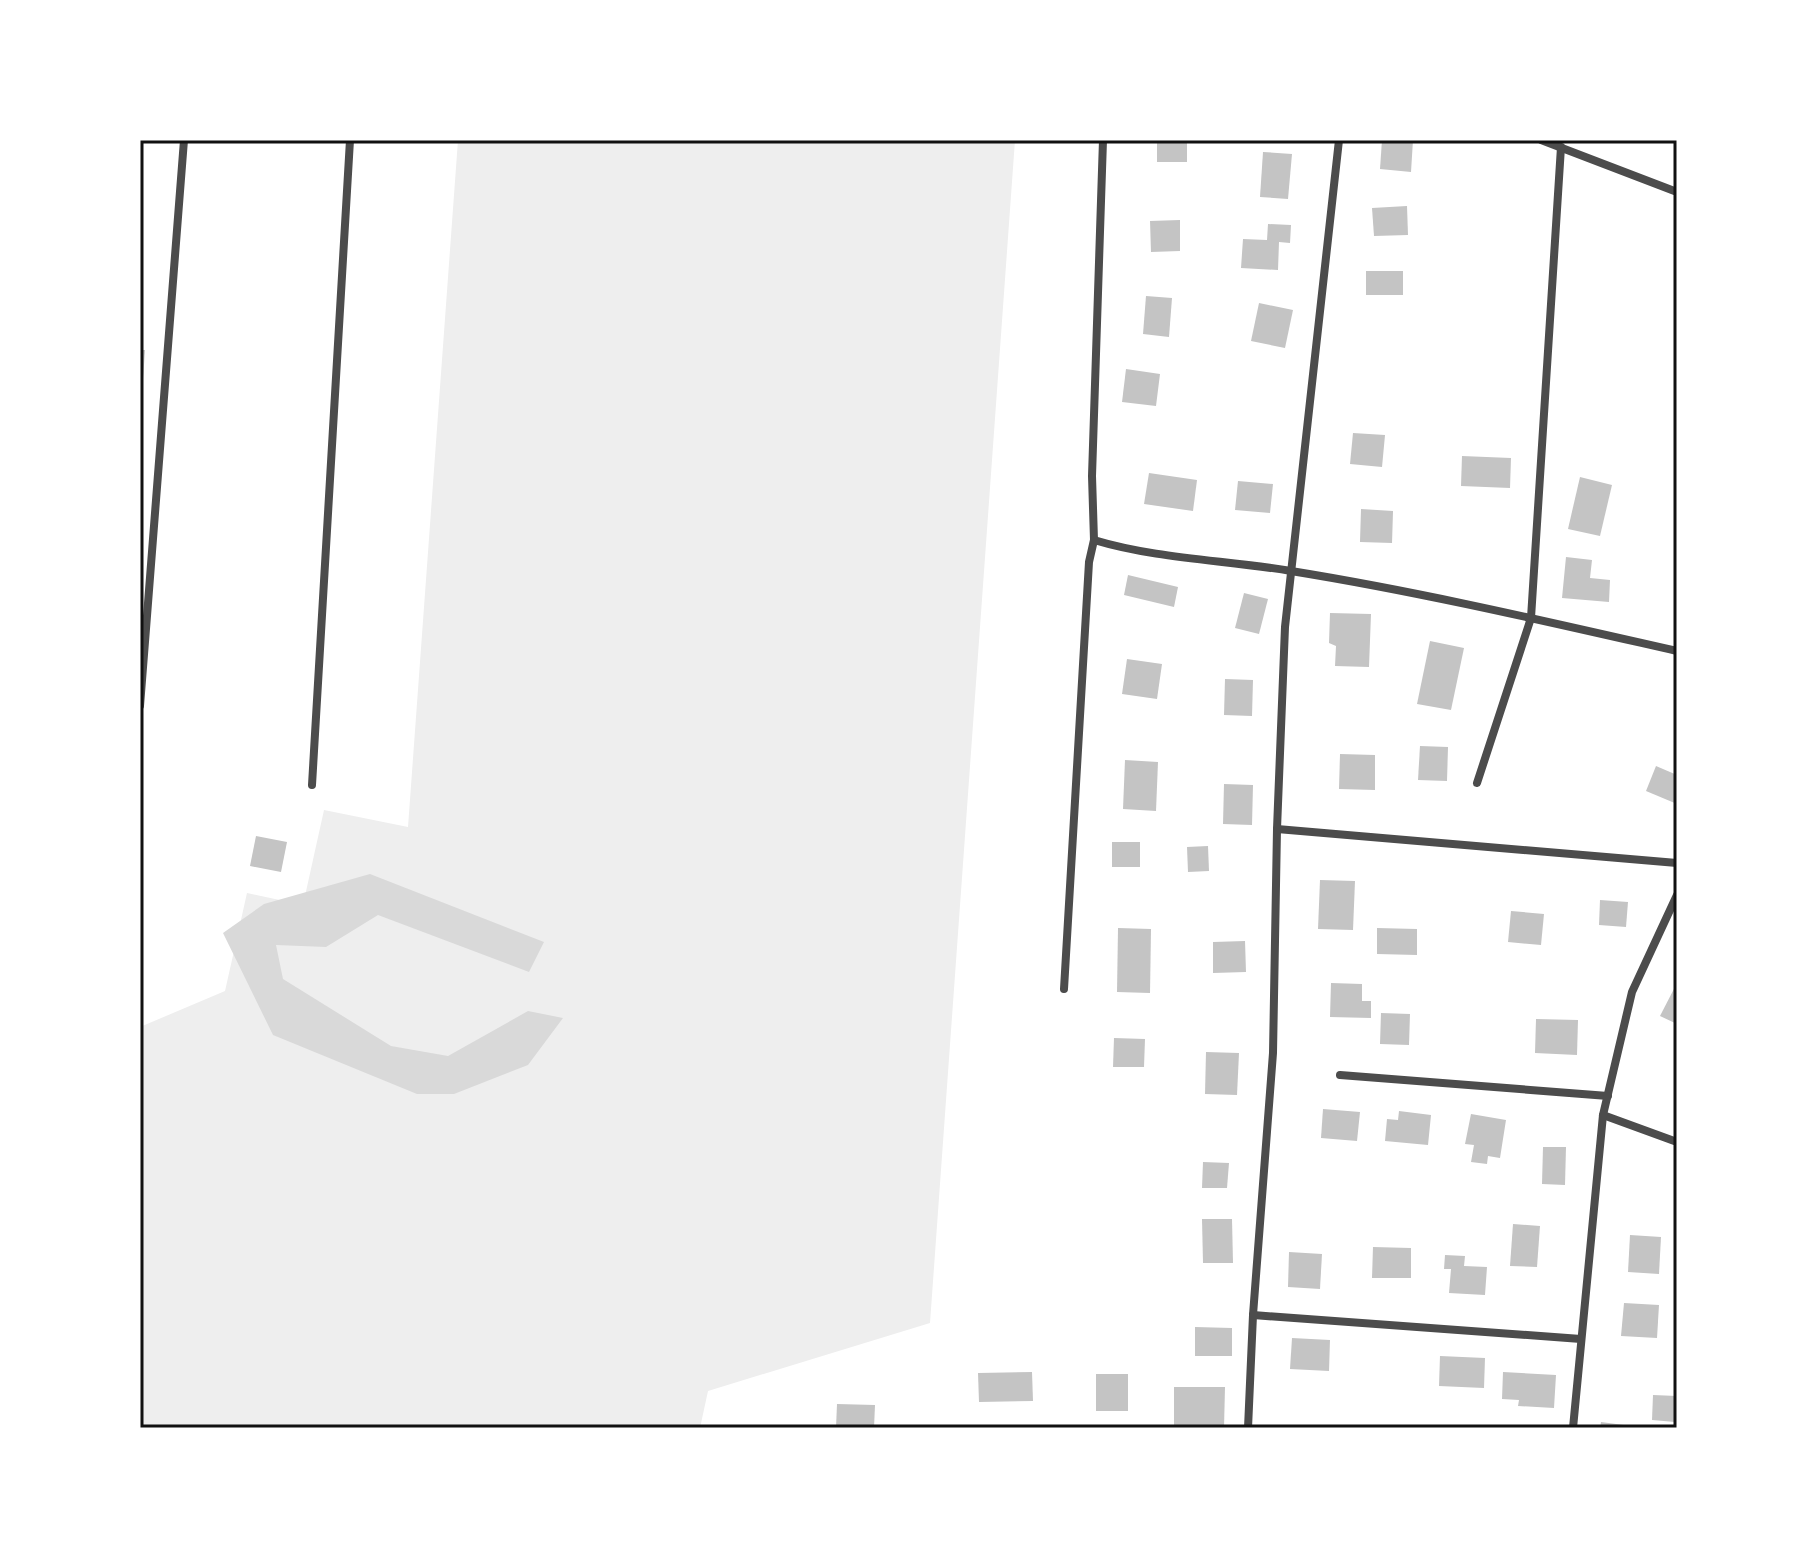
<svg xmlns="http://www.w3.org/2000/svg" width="1817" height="1568" viewBox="0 0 1817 1568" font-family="Manrope,sans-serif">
<rect width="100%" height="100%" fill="#fff"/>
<path fill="#eee" d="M458 140H1015L930 1323 708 1391 700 1428H140V1027L225 991 247 893 303 905 324 810 408 827Z"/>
<path fill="#d9d9d9" d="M370 874 544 942 529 972 378 915 326 947 276 945 283 979 391 1046 448 1056 528 1011 563 1018 528 1065 454 1094H417L273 1035 223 933 264 904Z"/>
<g fill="#c4c4c4">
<rect x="1157" y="140" width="30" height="22"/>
<path d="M1382 140H1413L1411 172 1380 169Z"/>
<path d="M1263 152 1292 154 1288 199 1260 197Z"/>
<path d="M1407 206 1408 235 1374 236 1372 208Z"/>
<path d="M1180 220V251L1151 252 1150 221Z"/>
<path d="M1268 224 1291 225 1290 243 1279 242 1278 270 1241 268 1243 239 1267 240Z"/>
<rect x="1366" y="271" width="37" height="24"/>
<path d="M1146 296 1172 298 1169 337 1143 334Z"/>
<path d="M1259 303 1293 310 1285 348 1251 341Z"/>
<path d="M140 350H145L143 379H140Z"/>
<path d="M1126 369 1160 374 1156 406 1122 402Z"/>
<path d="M1353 433 1385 435 1382 467 1350 464Z"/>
<path d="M1462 456 1511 458 1510 488 1461 486Z"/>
<path d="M1149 473 1197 480 1193 511 1144 504Z"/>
<path d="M1580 477 1612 485 1600 536 1568 529Z"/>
<path d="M1238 481 1273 484 1270 513 1235 510Z"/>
<path d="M1361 509 1393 511 1392 543 1360 542Z"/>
<path d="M1566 557 1592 560 1590 578 1610 580 1609 602 1562 598Z"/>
<path d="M1128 575 1178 587 1174 607 1124 595Z"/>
<path d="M1244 593 1268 599 1259 634 1235 628Z"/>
<path d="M1330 613 1371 614 1369 667 1335 666 1336 646 1329 643Z"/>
<path d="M1430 641 1464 648 1451 710 1417 704Z"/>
<path d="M1127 659 1162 664 1157 699 1122 694Z"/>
<path d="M1225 679 1253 680 1252 716 1224 715Z"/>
<path d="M1420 746 1448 747 1447 781 1418 780Z"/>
<path d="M1340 754 1375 755V790L1339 789Z"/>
<path d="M1125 760 1158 762 1156 811 1123 809Z"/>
<path d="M1656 766 1677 775V804L1646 791Z"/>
<path d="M1224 784 1253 785 1252 825 1223 824Z"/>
<path d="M256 836 287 842 281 872 250 866Z"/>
<rect x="1112" y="842" width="28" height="25"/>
<path d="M1208 846 1209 871 1188 872 1187 847Z"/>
<path d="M1320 880 1355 881 1353 930 1318 929Z"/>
<path d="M1600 900 1628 902 1626 927 1599 925Z"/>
<path d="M1511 911 1544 914 1541 945 1508 942Z"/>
<path d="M1118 928 1151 929 1150 993 1117 992Z"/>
<path d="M1377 928 1417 929V955L1377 954Z"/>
<path d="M1245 941 1246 972 1213 973V942Z"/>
<path d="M1331 983 1362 984V1001H1371V1018L1330 1017Z"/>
<path d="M1677 983V1024L1660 1016Z"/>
<path d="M1381 1013 1410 1014 1409 1045 1380 1044Z"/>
<path d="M1536 1019 1578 1020 1577 1055 1535 1053Z"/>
<path d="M1114 1038 1145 1039 1144 1067H1113Z"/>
<path d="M1206 1052 1239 1053 1237 1095 1205 1094Z"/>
<path d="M1323 1109 1360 1112 1357 1141 1321 1138Z"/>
<path d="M1399 1111 1431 1115 1428 1145 1385 1141 1387 1119 1398 1120Z"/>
<path d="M1471 1114 1506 1120 1500 1158 1488 1156 1487 1164 1471 1162 1474 1145 1465 1144Z"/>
<path d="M1543 1147H1566L1565 1185 1542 1184Z"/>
<path d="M1203 1162 1229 1163 1227 1188H1202Z"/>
<path d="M1202 1219H1232L1233 1263H1203Z"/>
<path d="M1513 1224 1540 1226 1537 1267 1510 1266Z"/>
<path d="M1630 1235 1661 1237 1659 1274 1628 1272Z"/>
<path d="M1373 1247 1411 1248V1278H1372Z"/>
<path d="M1289 1252 1322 1254 1320 1289 1288 1287Z"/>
<path d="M1445 1255 1465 1256 1464 1266 1487 1267 1485 1295 1449 1293 1451 1269H1444Z"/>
<path d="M1624 1303 1659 1305 1657 1338 1621 1336Z"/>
<path d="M1195 1327 1232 1328V1356H1195Z"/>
<path d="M1292 1338 1330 1340 1329 1371 1290 1369Z"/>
<path d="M1440 1356 1485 1358 1484 1388 1439 1386Z"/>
<path d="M1032 1372 1033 1401 979 1402 978 1373Z"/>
<path d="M1503 1372 1556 1375 1554 1408 1518 1406 1519 1400 1502 1399Z"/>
<rect x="1096" y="1374" width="32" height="37"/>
<path d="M1174 1387H1225L1224 1428H1174Z"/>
<path d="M1653 1395 1677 1396 1675 1422 1652 1420Z"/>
<path d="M837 1404 875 1405 874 1428H836Z"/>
<path d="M1601 1422 1631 1426V1428H1600Z"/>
</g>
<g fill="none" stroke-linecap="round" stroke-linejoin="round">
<g stroke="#4c4c4c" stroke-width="8">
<path d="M1541 140 1677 192"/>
<path d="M1094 540 1092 476 1103 140"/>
<path d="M140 706 184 140"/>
<path d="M1477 783 1531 618 1561 147"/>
<path d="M312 785 350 140"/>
<path d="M1277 829 1677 863"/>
<path d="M1064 989 1089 562 1094 540C1157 559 1226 560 1291 571 1421 592 1549 622 1677 651"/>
<path d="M1340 1075 1608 1096"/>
<path d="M1603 1115 1677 1142"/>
<path d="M1253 1315 1581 1339"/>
<path d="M1248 1428 1253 1315 1273 1053 1277 829 1285 627 1339 140"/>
<path d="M1573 1428 1603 1115 1632 992 1677 895"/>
</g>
</g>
<rect width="1817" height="1568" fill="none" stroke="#ffffff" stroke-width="284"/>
<rect x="142" y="142" width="1533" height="1284" fill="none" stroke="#111" stroke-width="3"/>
</svg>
